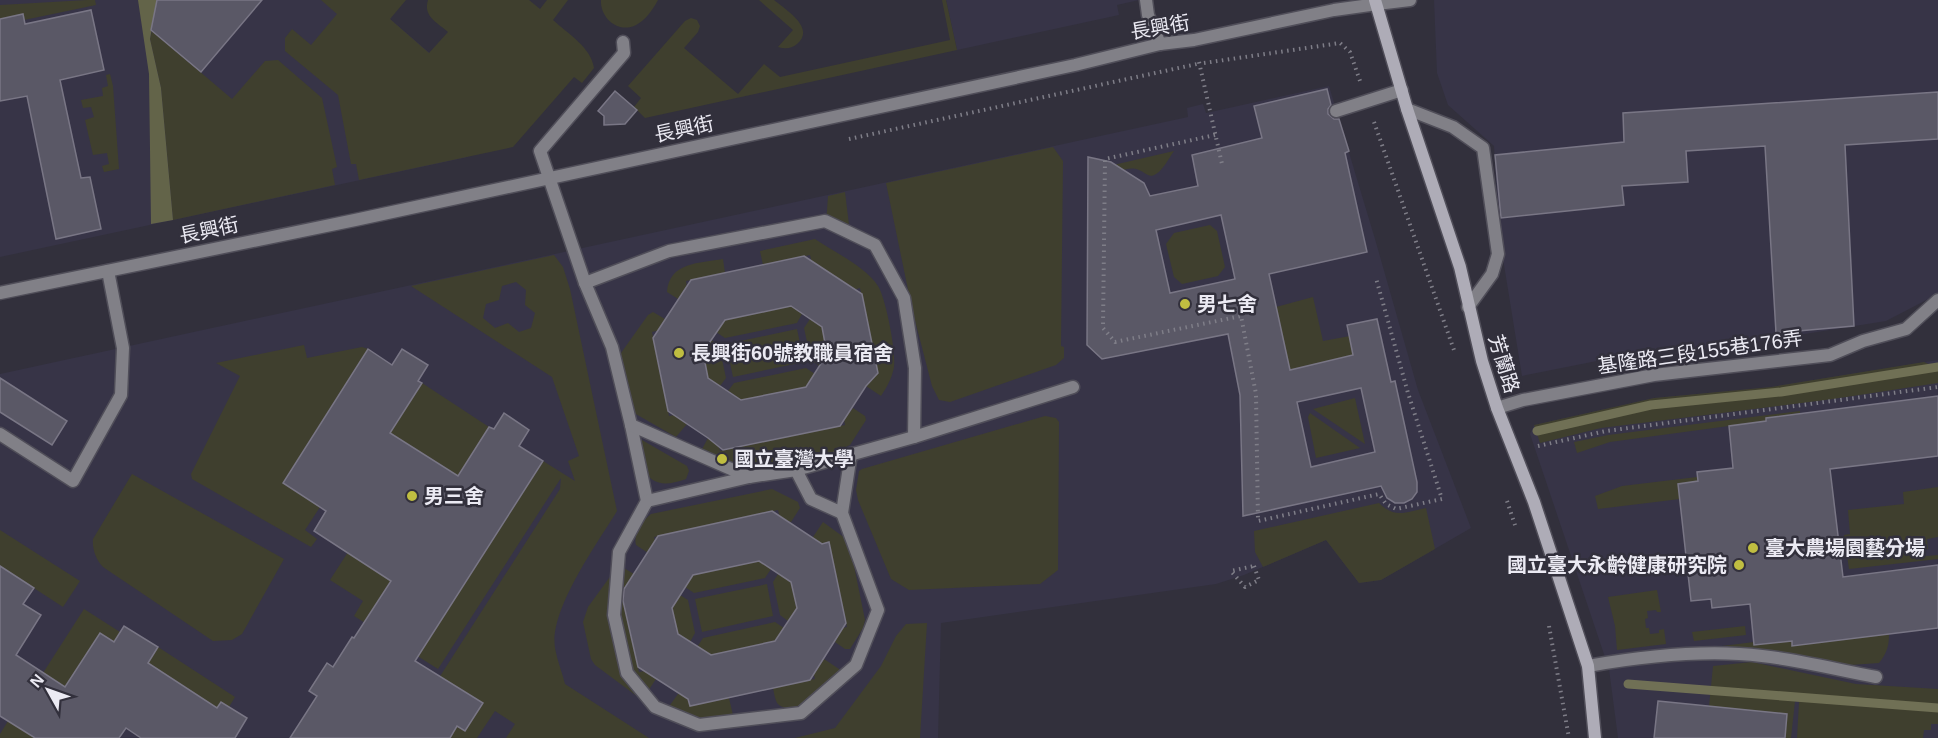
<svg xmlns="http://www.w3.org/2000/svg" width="1938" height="738" viewBox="0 0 1938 738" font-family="Arial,'Noto Sans TC',sans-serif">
<rect width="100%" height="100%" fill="#32303c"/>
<g fill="#373447">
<path d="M0 0H368L454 74 468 157 0 257Z"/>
<path d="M946 0H1139L1117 5 1119 15 957 50Z"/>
<path d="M1434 0H1938V294L1886 321 1717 348 1647 351 1522 376 1499 234 1494 146 1448 105 1437 73Z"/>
<path d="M1329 86 1375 239 1418 390 1471 528 1381 580 1359 583 1326 540 1244 575 1216 584 941 623 938 738H0V374L1188 117 1187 108 1203 104 1206 113Z"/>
<path d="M1938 360V738H1618L1609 669 1530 434 1534 425 1654 398 1771 387Z"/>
</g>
<g fill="#3f3f2e" fill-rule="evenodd">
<path d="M87 0H95L96 5 24 20 23 14 0 19V5Z"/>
<path d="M321 0H406L390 19 429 53 448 32C436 22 423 16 428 0H529L540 9 547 0H568L553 20C568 34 591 47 594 68L582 83 574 77 513 147 359 180 356 164H351L338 95 285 51V38L292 29 311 45 337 14Z"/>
<path d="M601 0H658C653 9 646 20 636 25 618 34 600 18 601 0Z"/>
<path d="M759 0H774C786 10 816 28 797 44 791 49 785 49 778 47L793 30Z"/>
<path d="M942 0H946L957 50 645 118 634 107 641 98 628 86 685 21 691 18 697 20 700 26 698 32 684 48 738 94 764 64 780 77 950 40Z"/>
<path d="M152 31 232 99 265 61 278 60 322 98 337 167 332 169 335 185 173 220 161 88 150 39Z"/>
<path d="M110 74 113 86 119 169 104 172 102 166 109 164 107 153 93 155 85 120 94 117 91 107 83 108 81 100 103 96 102 88 108 86 106 75Z"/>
<path d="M1053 147 1063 161 1061 346 1064 347V358L1056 365 950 402 939 400 932 386 912 309 886 183Z"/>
<path d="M1174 151C1169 158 1163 170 1156 174 1149 179 1145 172 1139 170 1132 167 1126 169 1120 171L1109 166Z"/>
<path d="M845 192 850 233 826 225 828 196Z"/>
<path d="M1210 225 1217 231 1225 267 1218 276 1182 284 1174 277 1166 244 1174 233Z"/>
<path d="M815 239C834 252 866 267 878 286 886 299 896 351 894 367 892 378 887 387 881 396L866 386V376L878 373 860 288 849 291 813 267 810 255 763 265 760 251Z"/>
<path d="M554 255 563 267 570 289 617 511C597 544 549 610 555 648 557 660 562 672 565 684L649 738H506L515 724 495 711 477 738H450L457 726 465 731 483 703 445 680 437 681 560 489 561 478 438 669 354 616 363 601 330 580 348 552 404 560 376 604 430 638 543 461 575 481 568 461 579 456 552 377 411 286ZM516 282 526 290 525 305 535 313 531 328 519 332 508 323 495 328 483 318 486 304 499 300 502 286Z"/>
<path d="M723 259 725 273 686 281 688 293 681 295 678 299 667 292C669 262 700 263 723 259Z"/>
<path d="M1313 297 1323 341 1350 336 1354 355 1305 366 1293 385 1276 307Z"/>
<path d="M793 306 802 314 797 323 725 338 716 332 721 320Z"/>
<path d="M653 312 665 319 663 322 664 329 652 332 669 416 681 414 683 422 687 424 676 437 627 409 617 363 621 353 648 315Z"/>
<path d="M810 319 818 324H821L828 357 819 366 811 360 804 328Z"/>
<path d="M797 329 804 362 733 377 726 344Z"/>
<path d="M711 340 719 345 726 378 720 386 709 382 702 349Z"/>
<path d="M304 345 307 358 362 347 368 349 283 483 320 507 305 530 317 539 311 547 192 479 191 474 240 376 216 363Z"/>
<path d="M1924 362 1938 368V383L1833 399 1601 428 1540 443 1534 425 1654 398 1771 387Z"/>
<path d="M806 368 815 374 809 382V386L737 401V397L728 391 734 383Z"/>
<path d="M422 383 489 427 453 484 385 441Z"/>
<path d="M1355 398 1365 444 1313 409Z"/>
<path d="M853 408 865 416 866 420 850 445 835 452 744 469 701 451 708 438 717 439 720 451 845 425 843 413 850 412Z"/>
<path d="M1800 411V413L1766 418V421L1610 442 1577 453 1574 442 1608 435Z"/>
<path d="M1310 413 1360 448 1316 458 1308 417Z"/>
<path d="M1045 416 1056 418 1059 422 1058 570 1040 584 909 590 891 579 858 500 856 490 859 471 862 469Z"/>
<path d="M642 440 687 466 689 471 686 479C648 493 644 472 632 442Z"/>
<path d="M132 474 284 559 242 634 232 640 213 641 103 567C96 560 92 549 93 539Z"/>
<path d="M1697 477V481L1678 484 1680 499 1598 509 1595 496 1622 486Z"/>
<path d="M1938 487V537L1927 539 1928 549 1915 551 1916 557 1938 555V559L1849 569 1844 535 1850 534 1848 510 1904 504 1903 492Z"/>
<path d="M772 489 798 502 800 508 791 522 788 521 781 522 778 510 654 537 657 549 648 553 636 545C633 534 642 521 651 514Z"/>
<path d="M1379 503C1395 519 1406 512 1426 508L1435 549 1381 580 1359 583 1326 540 1263 567 1255 552 1254 531Z"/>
<path d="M823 522 849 541 865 620 863 628 850 649H845L835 642 837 639 835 630 847 627 829 543 817 545 813 537Z"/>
<path d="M0 530 80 581 63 607 0 566Z"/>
<path d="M762 560 771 569 765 578 694 593 685 587 690 576Z"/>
<path d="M622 567 634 574 633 584 621 588 639 672 651 670 652 677 656 679 648 691 638 697 595 665 591 659 583 622 588 607 612 574Z"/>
<path d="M778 574 791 578 797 611 794 612 788 621 780 615 773 582Z"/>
<path d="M767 584 773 616 702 632 695 599Z"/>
<path d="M1657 590 1661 612H1657L1656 610 1647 611 1648 618 1645 619 1646 628H1649L1650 634 1659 633V630L1664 629 1666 644 1617 650 1615 626 1608 597Z"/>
<path d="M680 595 688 600 695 633 690 642 678 637 671 604Z"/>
<path d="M84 609 120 632 114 642 100 633 66 687 43 673Z"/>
<path d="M775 622 784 628 778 637V640L707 656 697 647 703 638Z"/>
<path d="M927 623 920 738H795L835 728 881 666 896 636 906 624Z"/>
<path d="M1745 626 1746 635 1694 641 1692 632Z"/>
<path d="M1889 634C1889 646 1887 653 1879 663L1850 665 1822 662 1756 649 1714 652V647L1754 642 1755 645 1792 641V645Z"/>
<path d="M158 647 235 697 229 707 221 711 148 663Z"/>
<path d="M824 659 839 669 840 677 821 702C810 704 786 714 777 703 775 699 774 693 773 688L815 679 812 667 819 666Z"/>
<path d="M1752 662 1856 684 1938 689V724H1931V730H1924L1923 738H1797L1799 702 1795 701 1791 738H1785L1787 714 1709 706 1713 666Z"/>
<path d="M678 694H687L690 706 729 698 733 715 718 724 672 712 670 705Z"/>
<path d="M54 705 33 738H0V734L8 721Z"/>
</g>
<path fill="#636449" d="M138 0H157L150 39 161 88 173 220 151 224 149 74Z"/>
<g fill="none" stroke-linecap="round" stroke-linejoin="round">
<g stroke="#707055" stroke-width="9">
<path d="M1537 431 1651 405 1781 392 1938 367"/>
<path d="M1628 684 1938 708"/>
</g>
</g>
<g fill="#5a5866" stroke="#797685" stroke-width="1.5" fill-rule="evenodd">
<path d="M157 0H262L201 72 151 30Z"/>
<path d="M91 10 104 70 60 80 81 178 90 177 101 229 56 239 27 96 0 101V19L23 14 25 24Z"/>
<path d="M1327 89 1331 105 1328 109V114L1334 119H1339L1349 151 1345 153 1367 252 1269 274 1290 370 1353 355 1347 325 1377 319 1391 382 1395 381 1417 482V492L1412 499 1404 503H1395L1387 498 1381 486 1243 516 1240 395 1228 334 1102 359 1087 345 1088 157 1111 162 1144 183 1150 196 1198 186 1192 155 1262 138 1254 106ZM1221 215 1235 279 1170 293 1156 230ZM1361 388 1375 452 1311 467 1297 402Z"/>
<path d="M615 91 637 110 625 124 604 125V116L598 111Z"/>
<path d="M1938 92V139L1845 145 1854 326 1776 333 1765 146 1686 151 1688 182 1622 186 1624 205 1501 218 1495 155 1624 142 1623 113Z"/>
<path d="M804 256 862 294 878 373 866 386 840 426 723 450 708 438 668 411 653 338 691 280ZM791 306 822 327 827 354 806 387 741 400 708 378 703 352 725 320Z"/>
<path d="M368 349 392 365 402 349 428 365 418 381 422 383 390 433 458 476 489 427 494 429 504 413 529 430 519 446 543 461 415 661 483 703 465 731 457 726 450 738H290L317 696 309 691 327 663 333 667 352 637 354 638 391 581 314 531 326 511 283 483Z"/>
<path d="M0 378 67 421 52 445 0 412Z"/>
<path d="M1938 396V456L1830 469 1843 577 1938 565V628L1792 646V641L1754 645 1750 604 1712 608 1711 599 1691 601 1678 484 1698 481 1697 472 1733 468 1729 426 1766 421V418Z"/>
<path d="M772 511 822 544 829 542 846 623 810 680 690 706 688 699 638 667 623 601 624 589 658 536ZM759 561 791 582 797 608 775 641 711 655 678 634 672 608 693 575Z"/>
<path d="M0 566 34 588 23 604 41 615 16 655 65 687 100 633 114 642 124 626 158 647 148 663 217 708 221 702 247 718 235 738H141L126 728 119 738H35L0 716Z"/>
<path d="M1658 701 1787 714 1785 738H1654Z"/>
</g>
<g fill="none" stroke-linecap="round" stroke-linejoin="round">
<defs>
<g id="lane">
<path d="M1146 0 1148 15 1160 44"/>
<path d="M1377 4 1410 0"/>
<path d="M623 42 624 53 540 151 585 283 612 347 631 425 647 501 619 552 614 615 627 673 655 707 699 725 801 713 856 665 878 610 842 513 851 454"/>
<path d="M1407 109 1453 127 1483 148 1498 254 1492 274 1468 307"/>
<path d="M1336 111 1402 90"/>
<path d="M585 283 669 251 825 221 875 245 904 298 915 368 914 437"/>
<path d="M631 425 749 477"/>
<path d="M0 434 73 481 121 395 123 348 108 271"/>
<path d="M796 470 811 499 842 513"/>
<path d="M647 501 749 477 796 470 914 437 1073 387"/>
<path d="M1588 666C1644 656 1705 649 1762 656 1800 660 1838 670 1876 677"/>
</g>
<g id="street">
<path d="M0 293 355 220 1075 65 1160 44 1194 40 1334 10 1377 4"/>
<path d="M1497 408 1523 400 1654 375 1830 355 1863 341 1906 329 1938 300"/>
</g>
<path id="secondary" d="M1375 0 1407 109 1460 267 1482 361 1497 408 1534 502 1588 666 1595 738"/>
</defs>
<use href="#lane" stroke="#504e59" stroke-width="15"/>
<use href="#street" stroke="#504e59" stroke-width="15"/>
<use href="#secondary" stroke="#504e59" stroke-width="15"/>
<g stroke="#7f7e88" stroke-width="4" stroke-dasharray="1.5 4.5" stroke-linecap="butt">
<path d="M1199 62 1222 164"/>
<path d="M1204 63 1340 43 1350 52 1360 81"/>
<path d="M1374 122 1455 353"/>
<path d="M1215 135 1105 159 1103 328 1115 342 1241 316 1256 394 1258 521 1379 494 1386 504 1396 509 1442 499 1408 393 1376 278"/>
<path d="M849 139 1197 64"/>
<path d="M1538 446 1606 431 1938 387"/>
<path d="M1507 501 1516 528"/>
<path d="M1254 566 1259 580 1245 587 1231 571Z"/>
<path d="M1549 626 1569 738"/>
</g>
<use href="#lane" stroke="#818087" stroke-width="12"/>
<use href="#street" stroke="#818087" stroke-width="12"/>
<use href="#secondary" stroke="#aeacb7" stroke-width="12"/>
</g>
<g fill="#c0be41" stroke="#32303c" stroke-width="2">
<circle cx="1185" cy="304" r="6"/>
<circle cx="679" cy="353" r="6"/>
<circle cx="722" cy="459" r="6"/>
<circle cx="412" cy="496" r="6"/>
<circle cx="1753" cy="548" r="6"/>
<circle cx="1739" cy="565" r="6"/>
</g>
<g text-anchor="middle" stroke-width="5" stroke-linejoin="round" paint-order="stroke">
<g font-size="20" fill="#ebeaf3" stroke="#32303c">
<text transform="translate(1160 27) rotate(-10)" y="7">長興街</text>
<text transform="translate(684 129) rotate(-12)" y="7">長興街</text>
<text transform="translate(209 230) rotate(-12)" y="7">長興街</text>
<text transform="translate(1700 352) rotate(-8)" y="7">基隆路三段155巷176弄</text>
<text transform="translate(1504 364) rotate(73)" y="7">芳蘭路</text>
</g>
<g font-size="20" font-weight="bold" fill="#ebeaf3" stroke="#32303c" text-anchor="start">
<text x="1197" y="311">男七舍</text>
<text x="691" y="360">長興街60號教職員宿舍</text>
<text x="734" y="466">國立臺灣大學</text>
<text x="424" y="503">男三舍</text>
<text x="1765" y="555">臺大農場園藝分場</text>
<text x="1727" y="572" text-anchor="end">國立臺大永齡健康研究院</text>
</g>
</g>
<g transform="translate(48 690) rotate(310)" stroke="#32303c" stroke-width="4.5" paint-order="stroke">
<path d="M0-4.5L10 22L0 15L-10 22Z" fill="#ebeaf3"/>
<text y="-9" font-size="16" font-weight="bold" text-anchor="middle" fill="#ebeaf3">N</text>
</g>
</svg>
